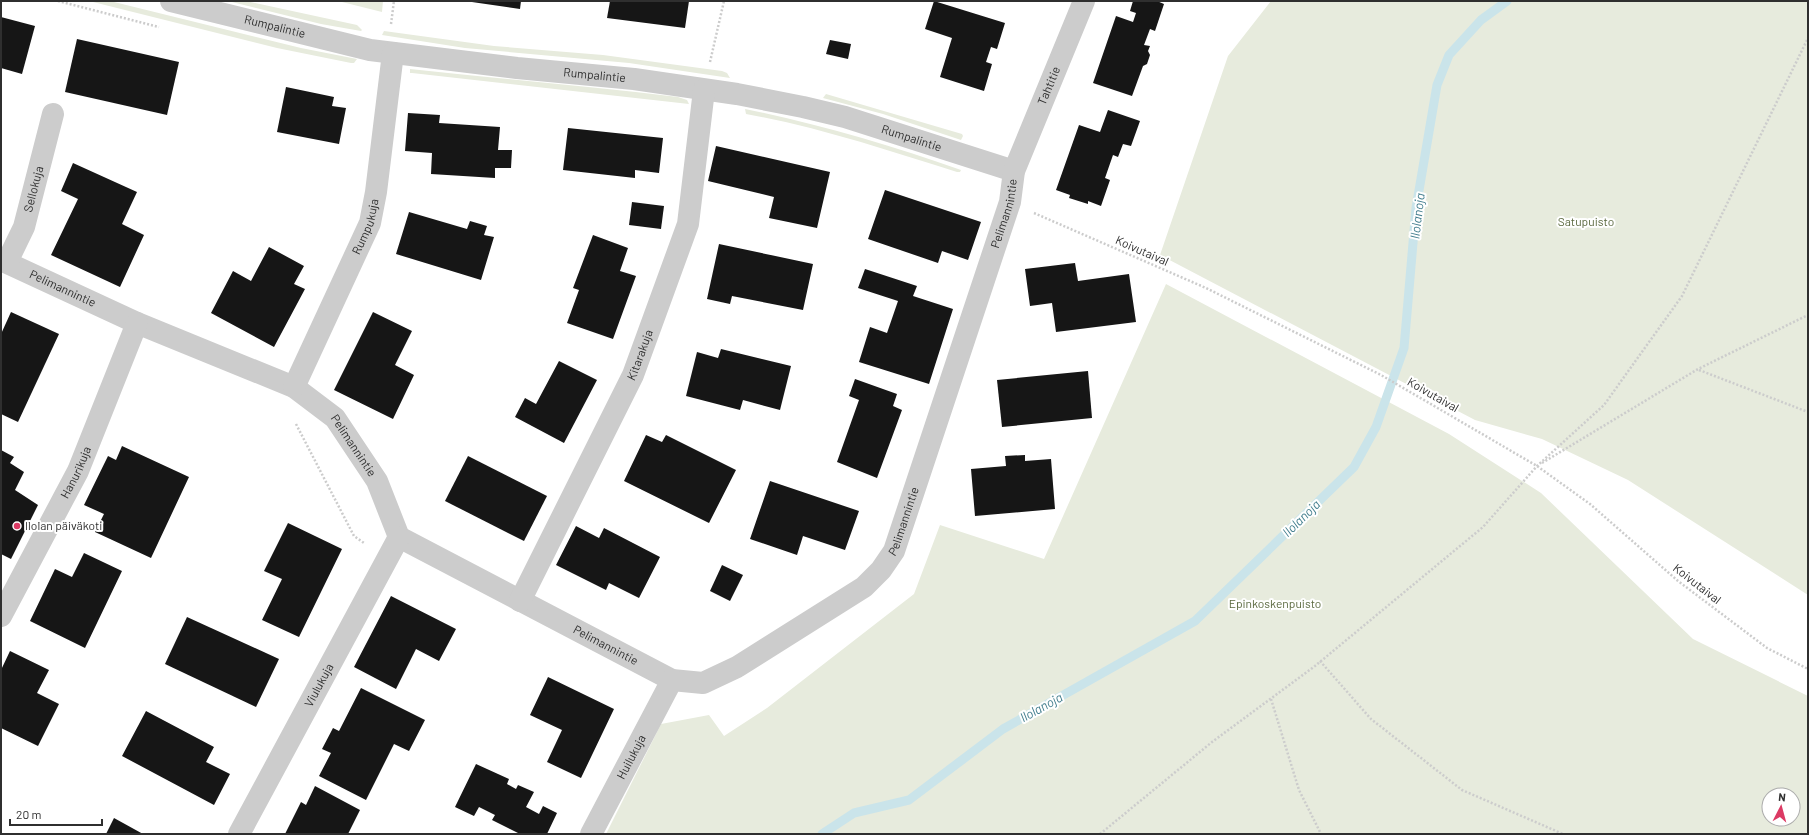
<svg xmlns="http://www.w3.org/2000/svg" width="1809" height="835" viewBox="0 0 1809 835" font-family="Barlow,sans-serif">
<rect width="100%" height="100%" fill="#fff"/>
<g fill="#e7ebdd" fill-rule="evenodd">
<path d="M89 1H110L301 48 357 59 354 63H351L277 48Z"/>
<path d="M228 1H246L357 25 362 30 361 31 321 24Z"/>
<path d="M338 1H383L382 12Z"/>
<path d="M1271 1H1808V595L1628 480 1542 439 1475 420 1160 255 1228 56Z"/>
<path d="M384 31 494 46 603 55 722 71 727 73 730 78 629 63 465 48 382 35Z"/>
<path d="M410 69C499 79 589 86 678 97L687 100 689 104 412 73H410Z"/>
<path d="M826 94 962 134 963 136 961 140 883 114 823 98Z"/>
<path d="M745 109C818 124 890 145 961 170L960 172H957C887 150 818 127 746 114Z"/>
<path d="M1166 284 1449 434 1541 493 1693 639 1808 696V834H606L661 724 709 715 724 736 767 708 914 594 940 525 1044 559ZM1769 795H1793V819H1769Z"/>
</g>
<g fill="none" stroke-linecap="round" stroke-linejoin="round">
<path stroke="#cae4ea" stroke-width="9" d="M822 834 854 813 909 800 1003 729 1195 621 1354 467 1376 427 1404 348 1416 208 1437 85 1449 55 1481 20 1507 1"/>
</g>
<g fill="#161616">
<path d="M465 1H521L520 9Z"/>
<path d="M610 1H689L685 28 607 18Z"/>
<path d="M934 1 1005 23 997 49 991 47 986 62 992 64 984 91 940 77 952 38 925 29Z"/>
<path d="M1133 1H1157L1164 4 1155 31 1150 29 1144 45 1150 46 1148 51 1150 55 1147 64 1143 66 1132 96 1093 83 1116 16 1133 22 1136 13 1130 11Z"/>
<path d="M1 17 35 26 22 74 1 68Z"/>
<path d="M77 39 179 62 167 115 65 92Z"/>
<path d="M830 40 851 44 848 59 826 54Z"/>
<path d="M286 87 334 97 332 106 346 108 339 144 277 132Z"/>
<path d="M1108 110 1140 121 1131 146 1123 144 1118 157 1113 155 1105 178 1110 180 1101 206 1088 201V204L1069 198 1070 195 1056 190 1079 125 1100 132Z"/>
<path d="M408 113 440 115 439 123 500 127 498 150H512L511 168H495V178L431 174 432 153 405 151Z"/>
<path d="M568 128 663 138 659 173 635 170V178L563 170Z"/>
<path d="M716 146 830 172 817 228 769 218 774 197 708 181Z"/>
<path d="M73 163 137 192 122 224 144 235 120 287 51 255 78 199 61 191Z"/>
<path d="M885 190 981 222 968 260 942 251 938 263 868 239Z"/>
<path d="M632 202 664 206 661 229 629 225Z"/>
<path d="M409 212 467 229 470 221 487 226 484 235 494 237 481 280 396 254Z"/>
<path d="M593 235 628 248 620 271 636 276 613 339 567 323 579 290 573 288Z"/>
<path d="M719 244 813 264 803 310 732 296 730 304 707 299Z"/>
<path d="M269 247 304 266 294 284 305 289 274 347 211 313 233 271 251 281Z"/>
<path d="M1075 263 1078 281 1129 274 1136 322 1056 332 1052 303 1030 306 1025 269Z"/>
<path d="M865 269 917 286 913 296 953 309 929 384 859 362 870 327 887 333 898 301 858 288Z"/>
<path d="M11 312 59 334 18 422 1 414V334Z"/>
<path d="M373 312 412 331 395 365 414 375 393 419 334 390Z"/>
<path d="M721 349 791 366 780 410 743 400 740 410 686 396 697 352 718 358Z"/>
<path d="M559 361 597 380 564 443 515 417 525 398 536 404Z"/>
<path d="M1088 371 1092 418 1002 427 997 380Z"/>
<path d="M855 379 897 394 893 406 902 410 877 478 837 462 859 400 849 396Z"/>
<path d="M646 435 662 442 666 435 736 470 709 523 624 481Z"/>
<path d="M122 446 189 477 151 558 95 532 104 514 84 505 108 456 116 460Z"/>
<path d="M1 450 14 457 10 463 24 472 15 490 38 505 11 559 1 554Z"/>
<path d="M1025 455V461L1051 459 1055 509 975 516 971 469 1006 466 1005 456Z"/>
<path d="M468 456 547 496 524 541 445 501Z"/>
<path d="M770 481 859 511 845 550 803 536 797 555 750 539Z"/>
<path d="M288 523 342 549 299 637 262 620 282 579 264 571Z"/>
<path d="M576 526 599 538 604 528 660 557 639 598 609 583 606 590 556 565Z"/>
<path d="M84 553 122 571 85 648 30 621 55 569 72 577Z"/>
<path d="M722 565 743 575 730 601 710 591Z"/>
<path d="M391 596 456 629 439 661 416 649 396 689 354 667Z"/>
<path d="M187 617 279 659 256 707 165 664Z"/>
<path d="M10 651 49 670 37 693 59 704 38 746 1 728V670Z"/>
<path d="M548 677 614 709 581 778 547 762 562 730 530 715Z"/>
<path d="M361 688 425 720 409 751 394 744 366 800 319 776 331 753 322 749 333 728 339 731Z"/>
<path d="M146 711 214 747 206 762 230 774 214 805 122 756Z"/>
<path d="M476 764 509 779 507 784 516 789 518 785 534 792 526 807 539 814 543 806 557 813 547 834H520L492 820 495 815 479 807 474 816 455 807Z"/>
<path d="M315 786 360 810 348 834H285L301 802 306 805Z"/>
<path d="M114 818 143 834H106Z"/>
</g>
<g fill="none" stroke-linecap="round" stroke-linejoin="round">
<g stroke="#ccc" stroke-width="2.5" stroke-dasharray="2 2" stroke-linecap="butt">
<path d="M58 1 159 27"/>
<path d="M391 24 394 1"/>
<path d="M710 62 724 1"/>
<path d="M1034 213 1206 288 1381 375 1537 466 1590 504 1678 581 1767 648 1808 669"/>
<path d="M1699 370 1808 412"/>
<path d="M296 424 354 536 364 543"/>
<path d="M1542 463 1698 369 1808 315"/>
<path d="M1320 661 1371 719 1462 790 1563 834"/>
<path d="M1271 699 1299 790 1321 834"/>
<path d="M1100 834 1212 742 1315 666 1483 527 1537 466 1604 405 1682 296 1808 38"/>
</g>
<g stroke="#ccc" stroke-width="22">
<path id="s1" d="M171 1 370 50 517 68 634 79 737 94 803 107 845 117 1014 171"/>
<path id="s2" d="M1 260 137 323 294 387 335 418 377 481 399 537 672 680 703 683 737 667 864 587 881 570 894 551 1010 202 1014 171 1084 1"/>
<path id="s3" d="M7 262 24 227 53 114"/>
<path id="s4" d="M294 387 370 223 376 192 393 53"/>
<path id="s5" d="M520 601 633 375 688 224 704 90"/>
<path id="s6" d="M1 616 78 471 137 323"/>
<path id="s7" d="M239 834 399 537"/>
<path id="s8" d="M591 834 672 680"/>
</g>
</g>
<circle fill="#dc3a64" stroke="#fff" stroke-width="1.5" cx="17" cy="526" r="4"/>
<g text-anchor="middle" stroke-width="4" stroke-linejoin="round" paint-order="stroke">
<g font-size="12" fill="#2f2f2f" stroke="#fff">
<text dy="4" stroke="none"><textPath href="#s1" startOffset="107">Rumpalintie</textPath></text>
<text dy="4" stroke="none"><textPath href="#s1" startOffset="431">Rumpalintie</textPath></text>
<text dy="4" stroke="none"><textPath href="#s2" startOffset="1572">Tahtitie</textPath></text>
<text dy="4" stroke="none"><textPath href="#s1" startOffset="755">Rumpalintie</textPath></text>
<text dy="4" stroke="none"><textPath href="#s3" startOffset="78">Sellokuja</textPath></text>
<text dy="4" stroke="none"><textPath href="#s2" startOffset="1436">Pelimannintie</textPath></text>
<text dy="4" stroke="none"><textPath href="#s4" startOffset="176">Rumpukuja</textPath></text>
<text transform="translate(1142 251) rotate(24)" y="4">Koivutaival</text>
<text dy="4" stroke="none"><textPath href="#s2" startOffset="68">Pelimannintie</textPath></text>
<text dy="4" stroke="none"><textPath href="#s5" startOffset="274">Kitarakuja</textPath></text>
<text transform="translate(1433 395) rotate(30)" y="4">Koivutaival</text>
<text dy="4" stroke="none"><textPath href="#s2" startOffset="404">Pelimannintie</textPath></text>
<text dy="4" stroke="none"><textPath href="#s6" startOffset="162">Hanurikuja</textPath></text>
<text dy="4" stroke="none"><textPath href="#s2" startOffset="1112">Pelimannintie</textPath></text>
<text transform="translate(1697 584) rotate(38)" y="4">Koivutaival</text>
<text dy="4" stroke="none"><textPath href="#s2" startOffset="740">Pelimannintie</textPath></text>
<text dy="4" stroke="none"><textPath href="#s7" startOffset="169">Viulukuja</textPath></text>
<text dy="4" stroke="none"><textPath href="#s8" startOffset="87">Huilukuja</textPath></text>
</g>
<g font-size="12" fill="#5a683e" stroke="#fff">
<text x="1586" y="226">Satupuisto</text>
<text x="1275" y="608">Epinkoskenpuisto</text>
</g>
<g font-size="12" fill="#2f2f2f" stroke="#fff" text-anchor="start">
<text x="25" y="530">Ilolan päiväkoti</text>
</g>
<g font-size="13" font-style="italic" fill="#417d8d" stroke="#fff">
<text transform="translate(1417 216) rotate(-83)" y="5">Ilolanoja</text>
<text transform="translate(1301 518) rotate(-44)" y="5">Ilolanoja</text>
<text transform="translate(1041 707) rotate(-29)" y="5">Ilolanoja</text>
</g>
</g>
<rect width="1809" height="835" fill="none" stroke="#2f2f2f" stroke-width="4"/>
<g transform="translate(1781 807) rotate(6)"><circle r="19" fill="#ffffff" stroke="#acacac"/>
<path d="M0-3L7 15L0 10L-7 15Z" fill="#dc3a64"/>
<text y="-6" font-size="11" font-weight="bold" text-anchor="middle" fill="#2f2f2f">N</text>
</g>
<path d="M10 819v6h92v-6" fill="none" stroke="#2f2f2f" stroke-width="2"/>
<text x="16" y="819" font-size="12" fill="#2f2f2f" stroke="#ffffff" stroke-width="3" paint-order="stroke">20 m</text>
</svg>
